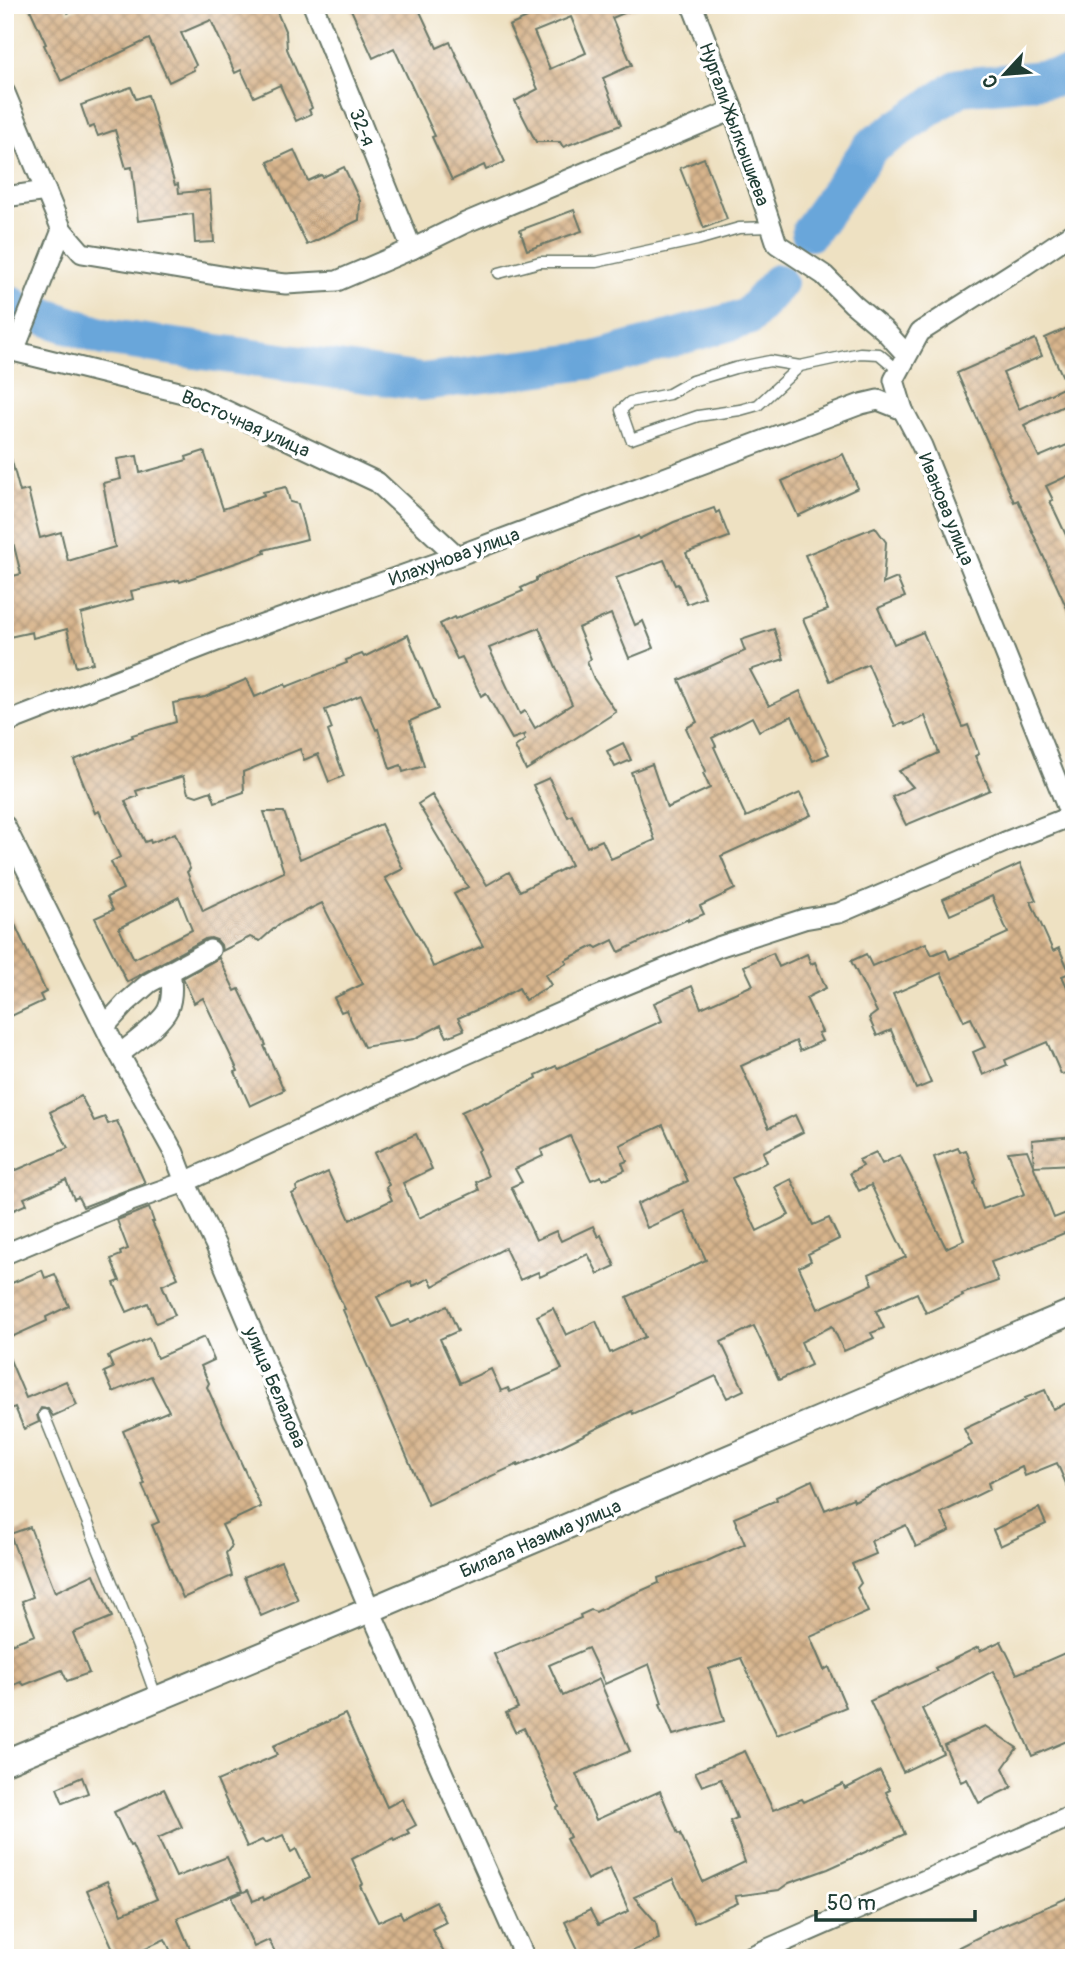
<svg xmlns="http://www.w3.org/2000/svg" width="1079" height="1963" viewBox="0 0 1079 1963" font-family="Pangolin,sans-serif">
<defs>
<pattern id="building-cross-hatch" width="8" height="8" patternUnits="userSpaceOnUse" patternTransform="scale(1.75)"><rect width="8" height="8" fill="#d8b58d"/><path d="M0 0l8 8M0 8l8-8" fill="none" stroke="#af9474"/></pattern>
</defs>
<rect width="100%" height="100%" fill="#fff"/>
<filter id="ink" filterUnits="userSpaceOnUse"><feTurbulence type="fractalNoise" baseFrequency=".0143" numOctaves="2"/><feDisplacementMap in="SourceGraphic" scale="14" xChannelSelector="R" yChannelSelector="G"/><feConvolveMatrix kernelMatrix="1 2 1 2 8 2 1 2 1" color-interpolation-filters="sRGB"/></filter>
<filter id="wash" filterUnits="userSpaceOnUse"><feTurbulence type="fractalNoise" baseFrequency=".00686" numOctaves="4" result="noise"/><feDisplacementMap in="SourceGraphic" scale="28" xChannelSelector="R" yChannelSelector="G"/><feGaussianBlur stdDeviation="1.57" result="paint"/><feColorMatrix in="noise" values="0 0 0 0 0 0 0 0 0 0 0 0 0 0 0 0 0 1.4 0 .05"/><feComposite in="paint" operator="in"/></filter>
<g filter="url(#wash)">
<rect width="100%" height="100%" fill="#eee1c2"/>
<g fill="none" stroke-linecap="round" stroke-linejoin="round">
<g stroke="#69a6da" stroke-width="38">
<path d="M810 232 871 147 960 87 1074 76"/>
<path d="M5 303 13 306"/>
<path d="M46 317 104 337 422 382 595 360 748 317 778 283"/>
</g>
</g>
<g id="blocks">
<g fill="url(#building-cross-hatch)" fill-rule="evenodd">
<path d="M28 5H64L68 13 85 5H274L286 33 287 49 312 108 309 110 311 114 296 121 280 85 254 97 241 70 235 73 211 20 181 33 196 65 193 67 194 70 169 82 149 39 61 81 44 45 46 44Z"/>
<path d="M349 5H417L437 48 450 42 505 162 486 170 484 165 452 180 432 137 435 136 394 48 373 58Z"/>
<path d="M522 5H643L612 18 632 65 603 78 621 125 563 147 560 142H536L515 101 538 89 509 26 527 18ZM571 17 586 53 550 69 534 32Z"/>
<path d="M131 87 136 99 148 95 175 185 178 184 179 193 210 190 214 242 195 243 193 214 138 221 132 167 126 168 115 130 98 136 94 126 89 128 81 105Z"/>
<path d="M294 150 308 181 321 175 323 177 344 167 360 201 359 220 307 245 268 162Z"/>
<path d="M704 158 727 219 704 228 680 168Z"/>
<path d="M574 210 582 231 527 250 520 230Z"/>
<path d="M1074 325V401L1024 425 1039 457 1074 442V473L1046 486 1053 500 1050 501 1074 552V624L1018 500 1014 502 957 373 1035 339 1042 356 1003 373 1019 409 1067 386 1045 338Z"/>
<path d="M204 451 223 509 264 495 263 492 286 487 290 502 298 504 307 539 264 550 265 553 180 582 179 580 131 591 133 599 81 614 93 663 76 667 67 629 33 638 32 632 5 638V578L21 574 5 510V459L11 458 20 492 28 490 40 538 61 532 68 561 115 547 103 483 121 479 117 459 137 456 140 473 187 460 186 457Z"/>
<path d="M843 454 858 488 798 516 782 481Z"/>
<path d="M714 508 716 513 719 511 729 537 686 553 705 597 687 604 678 584 675 585 664 560 616 578 635 625 643 621 654 648 629 658 611 614 578 628 591 659 587 662 594 679 616 712 526 770 515 747 525 740 523 736 526 734 512 739 486 693 481 696 462 657 457 659 440 624 454 617 455 619 523 591 521 588 536 581V578L638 536 639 539 674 522ZM539 628 572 704 535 728 525 711 520 714 489 648Z"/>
<path d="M875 527 886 542 883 584 897 578 905 597 878 608 894 644 923 632 963 727 968 725 979 754 975 756 990 790 906 825 892 797 913 787 899 771 939 753 925 716 905 725 904 723 895 726 868 664 830 681 803 619 828 610 805 555Z"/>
<path d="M774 629 784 659 750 670 769 706 800 691 829 754 813 761 792 716 759 731 752 717 712 738 716 746 714 747 746 817 800 793 811 815 721 856 735 889 700 906 704 914 688 921V919L619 952 613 940 597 948 594 946 565 960 567 963 545 975 551 985 525 1000 519 988 490 1004 458 1018 464 1030 447 1037 441 1025 414 1039 364 1047 346 1010 341 1012 334 998 363 984 322 903 279 924 260 941 250 937 222 951 221 945 217 940 211 938 205 939 127 982 95 918 113 910 107 897 123 889 111 862 120 857 99 811 95 813 74 760 133 737 132 735 176 722 173 703 205 697 247 679 255 697 285 684 286 687 347 663 346 660 362 654 364 657 408 635 438 709 410 721 424 766 403 772 401 765 390 769 378 729 376 730 361 695 325 710 332 729 328 731 344 776 329 782 318 754 304 760 300 749 243 772 244 792 215 802 211 791 197 796 188 793 183 776 136 791 138 796 125 801 145 842 150 840 151 843 175 833 190 869 187 872 203 911 284 872 264 812H284L300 859 381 824 403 869 385 878 425 948 433 967 483 946 454 894 468 887 418 804 432 795 487 885 509 872 520 891 571 865 533 785 549 778 568 817 572 815 587 847 602 840 611 859 655 840 631 772 652 764 667 808 710 788 703 773 706 771 686 728 697 722 679 680 745 651 741 640ZM179 897 192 930 134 959 119 928Z"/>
<path d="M623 743 631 760 615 767 607 751Z"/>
<path d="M1020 864 1036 900 1031 902 1053 951 1059 948 1070 973 1062 976 1074 1002V1072L1061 1074 1047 1042 1005 1060 1007 1065 983 1075 973 1052 985 1047 971 1018 964 1021 941 973 893 994 931 1083 916 1089 891 1030 877 1036 869 1018 877 1012 851 961 866 954 872 966 926 943 932 955 946 949 950 959 1008 933 992 896 950 915 943 899Z"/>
<path d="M5 903 46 992 40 995 43 1001 5 1019Z"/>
<path d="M773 953 779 967 807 954 811 964 815 962 826 988 806 998 822 1032 818 1033 822 1041 800 1051 796 1041 741 1066 769 1128 795 1115 803 1132 763 1152 767 1162 732 1178 757 1231 789 1215 775 1187 791 1179 813 1225 829 1218 839 1239 808 1254 811 1261 799 1267 818 1309 873 1284 869 1274 906 1257 871 1185 859 1191 850 1173 863 1166 859 1160 876 1152 882 1164 900 1155 946 1248 964 1240 934 1157 958 1148 960 1152 966 1150 976 1179 974 1183 983 1209 1025 1194 1008 1152 1027 1150 1054 1218 1074 1210V1229L1033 1246 1034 1247 991 1262 998 1281 962 1294 963 1296 926 1313 917 1293 876 1311 884 1328 871 1333 874 1338 844 1351 832 1326 801 1342 811 1365 779 1380 754 1326 721 1342 744 1390 727 1398 716 1376 633 1414 632 1411 539 1457 518 1466V1464L428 1505 343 1310 345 1309 342 1303 292 1194 297 1191 296 1187 328 1172 350 1220 392 1200 386 1187 389 1185 374 1153 416 1134 432 1169 403 1183 419 1218 479 1190 476 1182 488 1176 477 1151 480 1149 461 1112 485 1101 486 1103 537 1078 536 1075 556 1066 558 1068 662 1021 654 1003 692 986 701 1008 753 985 744 966ZM663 1125 688 1181 637 1204 647 1228 684 1211 706 1260 627 1297 645 1337 610 1353 596 1321 566 1335 553 1308 537 1316 562 1369 510 1392 508 1388 501 1391 491 1369 460 1383 440 1339 458 1331 447 1306 411 1322 409 1320 392 1327 377 1297 411 1281 413 1286 429 1278 433 1286 505 1248 520 1280 538 1272 540 1277 588 1254 598 1274 615 1266 601 1235 598 1237 593 1226 561 1241 556 1231 536 1240 511 1187 522 1182 515 1169 543 1156 541 1150 570 1136 591 1180 601 1176 603 1180 625 1170 622 1163 627 1161 620 1145Z"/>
<path d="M219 958 235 991 239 989 266 1045 264 1046 284 1090 250 1106 235 1072 238 1071 203 998 194 1003 184 980 183 978Z"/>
<path d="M81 1096 94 1121 105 1117 108 1124 117 1121 145 1183 83 1207 78 1197 74 1199 66 1180 24 1198 27 1204 5 1214V1175L68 1148 50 1112Z"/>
<path d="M1074 1136V1164L1034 1166 1032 1140Z"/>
<path d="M149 1208 154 1222H152L178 1278 162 1285 175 1315 156 1323 148 1303 127 1312 114 1283 120 1281 111 1259 121 1255 120 1252 128 1249 117 1220Z"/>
<path d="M42 1270 45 1278 55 1274 69 1306 46 1317 47 1321 5 1340V1286Z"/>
<path d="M204 1337 214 1360 201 1366 209 1383 207 1387 261 1507 222 1525 232 1546 226 1553 232 1576 183 1598 152 1525 159 1522 142 1485 145 1484 123 1431 169 1411 151 1376 113 1392 104 1372 113 1368 108 1356 149 1338 157 1358Z"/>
<path d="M5 1348 26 1398 66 1381 77 1405 53 1416 48 1409 41 1408 37 1415 39 1422 24 1429 15 1407 5 1411Z"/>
<path d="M1045 1390 1053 1409 1074 1400V1502L1057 1463 1025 1476 1022 1467 988 1483 990 1489 941 1513 950 1531 916 1547 906 1525 871 1541 876 1554 852 1564 861 1583 857 1588 868 1612 810 1637 824 1670 829 1667 846 1707 777 1735 741 1658 709 1669 724 1721 673 1735 660 1704 662 1703 649 1664 605 1684 588 1648 549 1665 563 1696 599 1679 630 1751 576 1774 596 1820 660 1791 678 1834 680 1833 703 1882 745 1862 730 1821 737 1818 721 1779 702 1786 695 1772 745 1751 773 1810 802 1799 804 1802 843 1784 845 1789 880 1771 890 1790 886 1792 905 1834 828 1869 789 1883 779 1890 735 1896 738 1903 694 1923 673 1879 634 1897 656 1922 659 1939 617 1958H582L565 1922 590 1910 598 1925 629 1911 610 1868 587 1880 566 1839 570 1837 557 1808 559 1807 524 1728 515 1732 506 1713 518 1708 494 1654 581 1618 580 1615 591 1610 596 1612 618 1601 659 1583 658 1578 705 1562 745 1544 734 1518 777 1500 776 1497 812 1480 825 1510 853 1498 854 1501 972 1445 964 1429 1026 1400 1025 1398Z"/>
<path d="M1039 1508 1046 1524 1000 1546 993 1530Z"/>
<path d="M30 1527 55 1592 94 1574 112 1617 73 1633 89 1673 67 1681 62 1670 24 1685 21 1682 5 1689V1646L35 1635 22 1601 33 1597 10 1534Z"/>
<path d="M281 1561 298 1600 261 1616 244 1577Z"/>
<path d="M1001 1641 1017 1674 1074 1649V1738L1032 1756 999 1680H998L993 1671 922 1709 943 1753 903 1772 870 1701 937 1671 935 1668 978 1647 980 1651Z"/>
<path d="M345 1714 387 1807 402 1799 416 1825 407 1830 409 1833 394 1840 393 1838 352 1859 363 1884 360 1886 378 1922 400 1912 403 1918 436 1901 446 1922 432 1929 444 1953 435 1958H278L269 1940 254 1947 232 1897 248 1890 253 1901 263 1897 264 1900 310 1878 296 1849 291 1852 283 1835 265 1843 262 1840 247 1847 217 1781 277 1755 273 1746Z"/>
<path d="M985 1726 1017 1748 1003 1768 1012 1787 979 1803 967 1779 961 1782 944 1745Z"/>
<path d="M82 1777 88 1793 63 1803 57 1788Z"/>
<path d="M164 1789 182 1827 158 1838 176 1877 227 1857 242 1891 177 1918 194 1958H174L165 1939 123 1958H117L87 1890 107 1881 122 1914 157 1899 132 1845 130 1846 114 1812Z"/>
<path d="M1074 1895V1958H937L987 1933V1932Z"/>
</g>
</g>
</g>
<g filter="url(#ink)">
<use href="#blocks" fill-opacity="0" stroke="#677666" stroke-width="2"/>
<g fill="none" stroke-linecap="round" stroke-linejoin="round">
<defs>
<g id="service">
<path d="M499 273 540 262H596L697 240 739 228 772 227"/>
<path d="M800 366 758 405 740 410 698 416 631 439 621 410 630 402 669 394 692 381 735 368 770 361 800 366 860 353 879 354 898 370"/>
<path d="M44 1415 140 1652 157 1699"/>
</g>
<g id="minor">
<path d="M313 5 412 249"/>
<path d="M692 5 733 110 777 244 824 275 853 304 884 330 906 354"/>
<path d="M5 93 62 230 82 253 240 279 286 284 337 281 412 249 465 223 733 110"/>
<path d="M5 197 46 191"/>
<path d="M1074 232 1025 265 920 332 894 380 903 410 922 446 1074 824"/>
<path d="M5 349 195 396 377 482 457 556"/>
<path d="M14 351 62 230"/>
<path d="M5 723 217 641 457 556 861 404 878 400 903 410"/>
<path d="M5 826 113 1043 174 1153 185 1182 216 1246 370 1610 525 1958"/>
<path d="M105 1026 126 1003 149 983 210 950"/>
<path d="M120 1054C132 1044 162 1023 168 1009 173 997 172 983 170 971"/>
<path d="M5 1254 131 1201 185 1182 414 1077 596 997 718 947 804 919 839 913 1005 842 1074 815"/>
<path d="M747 1958 1074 1815"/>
</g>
<path id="tertiary" d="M5 1762 370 1610 1074 1311"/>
</defs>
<use href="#service" stroke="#677666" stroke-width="13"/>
<use href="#minor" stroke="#677666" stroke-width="23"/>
<use href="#tertiary" stroke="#677666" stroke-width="28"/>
<use href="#service" stroke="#fff" stroke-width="10"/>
<use href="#minor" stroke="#fff" stroke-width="19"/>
<use href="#tertiary" stroke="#fff" stroke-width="24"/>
</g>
</g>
<g text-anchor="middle" stroke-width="7" stroke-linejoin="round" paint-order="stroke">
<g font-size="19" fill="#1f3d34" stroke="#fff">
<text transform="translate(735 124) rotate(70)" y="7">Нургали Жылкышиева</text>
<text transform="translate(363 127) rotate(68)" y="7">32-я</text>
<text transform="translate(246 423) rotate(24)" y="7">Восточная улица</text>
<text transform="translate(947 509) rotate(68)" y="7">Иванова улица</text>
<text transform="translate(454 556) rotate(-20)" y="7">Илахунова улица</text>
<text transform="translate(276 1387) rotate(67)" y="7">улица Белалова</text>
<text transform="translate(540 1538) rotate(-23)" y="7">Билала Назима улица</text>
</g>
</g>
<rect width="1079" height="1963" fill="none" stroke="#fff" stroke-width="28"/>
<g transform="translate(1005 74) rotate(244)" stroke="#ffffff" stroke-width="5" paint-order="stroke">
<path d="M0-5L12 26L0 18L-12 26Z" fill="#1f3d34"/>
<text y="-10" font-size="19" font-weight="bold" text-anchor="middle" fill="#1f3d34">С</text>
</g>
<path d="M816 1910v10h159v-10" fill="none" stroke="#1f3d34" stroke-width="3.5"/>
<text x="827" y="1910" font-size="21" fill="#1f3d34" stroke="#ffffff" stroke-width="5" paint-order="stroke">50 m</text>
</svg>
